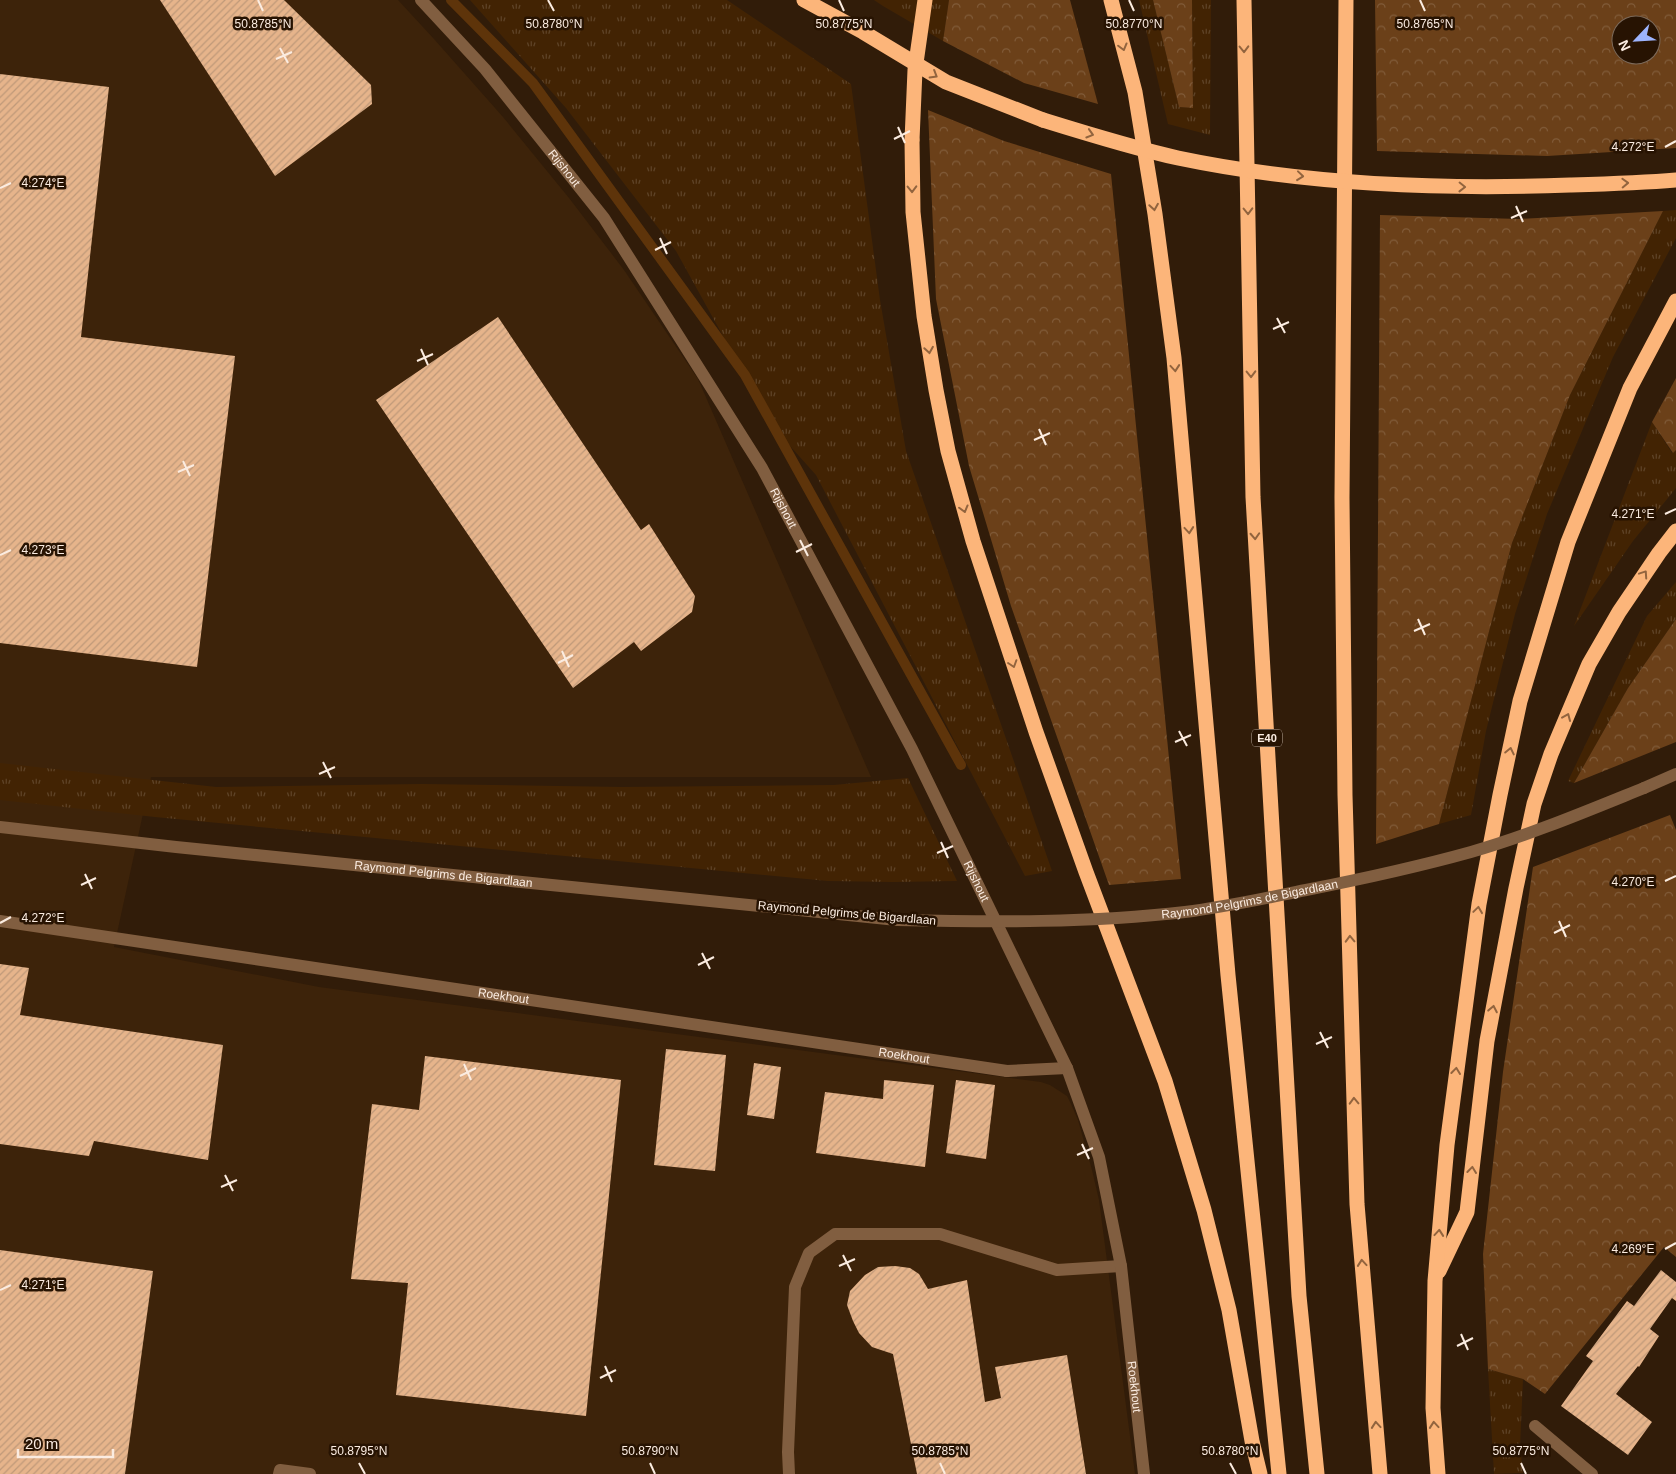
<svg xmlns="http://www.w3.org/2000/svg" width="1676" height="1474" viewBox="0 0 1676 1474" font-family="Helvetica,sans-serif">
<defs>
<pattern id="grass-tufts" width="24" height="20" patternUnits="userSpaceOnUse" patternTransform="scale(1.25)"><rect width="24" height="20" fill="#422303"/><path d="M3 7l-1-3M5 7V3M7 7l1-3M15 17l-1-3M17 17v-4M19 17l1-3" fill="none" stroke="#5e4327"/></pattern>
<pattern id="forest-crowns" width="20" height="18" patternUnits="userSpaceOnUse" patternTransform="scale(1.25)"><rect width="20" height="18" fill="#6b4019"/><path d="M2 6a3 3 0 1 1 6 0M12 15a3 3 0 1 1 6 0" fill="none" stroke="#815c3a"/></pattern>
<pattern id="building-hatch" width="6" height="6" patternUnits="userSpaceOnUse" patternTransform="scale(1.25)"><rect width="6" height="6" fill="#e6b48b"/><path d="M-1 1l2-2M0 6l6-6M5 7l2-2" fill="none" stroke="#bf9979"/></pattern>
</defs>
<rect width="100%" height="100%" fill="#311c09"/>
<path fill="#3d230a" d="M0 0H398L434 39 503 117 569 198 624 270 698 379 871 777H151L114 947 319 987 1041 1082 1050 1085 1067 1096 1071 1104 1078 1120 1092 1170 1099 1200 1135 1474H0Z"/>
<g fill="url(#grass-tufts)">
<path d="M470 0H727L851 84 880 300 906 451 1052 871 1025 876 816 475 774 428 676 251 566 108Z"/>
<path d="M874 0H949L943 41 883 6Z"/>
<path d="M1139 0H1153L1179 107 1193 108 1192 0H1211L1210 135 1168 124Z"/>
<path d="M1676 210V238L1613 357 1547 514 1515 614 1486 731 1471 815 1439 824 1512 543 1570 395 1663 211Z"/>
<path d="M1652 422 1672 453 1676 450V488L1633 541 1574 626Z"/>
<path d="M1676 582V619L1628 688 1574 783 1568 781 1647 616Z"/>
<path d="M0 763 216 787 422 784 622 787 834 785 908 778 957 881 893 882 828 881 155 817 0 800Z"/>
<path d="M1488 1369 1523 1379 1520 1446 1523 1473 1494 1474Z"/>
</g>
<g fill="url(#forest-crowns)" fill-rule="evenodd">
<path d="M949 0H1070L1098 104 1024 83 943 41Z"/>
<path d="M1153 0H1192L1193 108 1179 107Z"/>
<path d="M1375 0H1676V148L1547 156 1377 151ZM1621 25H1651V55H1621Z"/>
<path d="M928 110 1004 141 1111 174 1181 879 1109 885 1011 606 969 466 936 299Z"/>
<path d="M1663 211 1570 395 1512 543 1439 824 1376 844 1380 215 1519 219Z"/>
<path d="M1676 378V450L1673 453 1652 422Z"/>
<path d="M1676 619V742L1574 783 1628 688Z"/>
<path d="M1670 815 1676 830V1257L1664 1247 1545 1394 1523 1379 1488 1369 1483 1254 1503 1072 1533 867Z"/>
</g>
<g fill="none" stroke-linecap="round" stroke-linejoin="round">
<path stroke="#5e340a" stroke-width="10" d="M451 0 533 83 745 375 961 765"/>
</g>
<g fill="url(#building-hatch)">
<path d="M160 0H284L371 85 372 104 275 176Z"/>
<path d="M0 74 109 87 81 337 235 356 197 667 0 643Z"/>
<path d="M498 317 641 530 649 524 695 596 692 612 641 651 634 642 573 688 376 400Z"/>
<path d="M0 964 29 968 20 1015 223 1045 208 1160 94 1141 89 1156 0 1144Z"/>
<path d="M666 1049 726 1055 715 1171 654 1165Z"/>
<path d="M425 1056 621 1080 586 1416 396 1395 408 1283 351 1279 372 1104 419 1110Z"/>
<path d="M754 1063 781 1067 774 1119 747 1115Z"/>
<path d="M884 1080 934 1085 925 1167 816 1153 825 1092 883 1099Z"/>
<path d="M956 1080 995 1085 986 1159 946 1153Z"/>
<path d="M0 1250 153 1271 125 1474H0Z"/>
<path d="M895 1266 910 1268 919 1274 928 1289 967 1280 985 1402 1001 1398 995 1367 1067 1355 1086 1474H917L893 1354 872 1347 859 1333 853 1321 847 1305 850 1291 865 1275 878 1267Z"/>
<path d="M1661 1270 1676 1282V1301L1672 1298 1650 1329 1659 1336 1639 1367 1638 1366 1616 1394 1652 1422 1628 1455 1561 1406 1593 1361 1586 1356 1627 1301 1634 1306Z"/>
</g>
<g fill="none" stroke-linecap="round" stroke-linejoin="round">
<g stroke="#815e40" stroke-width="12">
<path d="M279 1474 280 1470 310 1474"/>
<path d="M789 1474 788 1452 795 1287 809 1253 835 1234H940L1057 1270 1121 1266"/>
</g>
<path stroke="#815e40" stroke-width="12" d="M1007 1071 1067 1068"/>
<g stroke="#815e40" stroke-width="12">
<path id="s1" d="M421 0 485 69 604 218 762 468 912 749 1067 1068 1099 1157 1121 1266 1144 1474"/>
<path d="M1644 788 1676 774"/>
<path id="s2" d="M0 827 176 847 897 920"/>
<path id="s3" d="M0 921 1007 1071"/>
<path d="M1535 1426 1592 1474"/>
</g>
<g stroke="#fcb57a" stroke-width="15">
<path d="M804 0 863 32 946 82 1043 120"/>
<path d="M1111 0 1135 92 1155 214 1174 358 1228 975 1279 1474"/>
<path d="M1244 0 1253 497 1299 1296 1317 1474"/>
<path d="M1346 0 1342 498 1345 795 1357 1204 1380 1474"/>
<path d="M912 140 913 212 924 316 936 390 948 451 973 541 1036 732 1086 872 1165 1081 1204 1210 1229 1310 1252 1441 1260 1474"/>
<path d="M1439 1271 1467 1212 1487 1041 1516 888 1534 804 1551 754 1589 664 1619 612 1659 553 1676 531"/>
<path d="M1438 1474 1433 1408 1435 1281 1447 1145 1479 904 1500 795 1520 701 1568 542 1630 388 1676 301"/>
</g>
<path stroke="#815e40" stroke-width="12" id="s4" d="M897 920C993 922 1090 923 1185 912 1226 907 1266 898 1306 890 1362 879 1417 867 1471 852 1530 835 1587 811 1644 788"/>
<g stroke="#fcb57a" stroke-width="15">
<path d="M1043 120C1088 134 1133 148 1178 158 1307 185 1439 190 1570 185 1605 184 1641 183 1676 180"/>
<path d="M912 140 915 70 925 0"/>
</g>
</g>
<defs><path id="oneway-chevron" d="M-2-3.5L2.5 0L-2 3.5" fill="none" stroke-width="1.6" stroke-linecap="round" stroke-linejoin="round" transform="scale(1.25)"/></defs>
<g stroke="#92643e">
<use href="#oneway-chevron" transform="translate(1123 47) rotate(75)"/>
<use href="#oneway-chevron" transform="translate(1244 49) rotate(89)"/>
<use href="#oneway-chevron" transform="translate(934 75) rotate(31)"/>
<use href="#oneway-chevron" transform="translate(1090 134) rotate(17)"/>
<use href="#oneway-chevron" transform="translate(1300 176) rotate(6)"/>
<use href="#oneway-chevron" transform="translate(1625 183) rotate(-2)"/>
<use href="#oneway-chevron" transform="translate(1462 187) rotate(1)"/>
<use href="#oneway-chevron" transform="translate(912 189) rotate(89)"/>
<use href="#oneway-chevron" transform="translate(1154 207) rotate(81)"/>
<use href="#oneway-chevron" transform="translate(1248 211) rotate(89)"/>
<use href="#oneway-chevron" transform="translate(929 350) rotate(81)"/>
<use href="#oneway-chevron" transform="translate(1175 368) rotate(85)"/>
<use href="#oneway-chevron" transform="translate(1251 374) rotate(89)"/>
<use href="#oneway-chevron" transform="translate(964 509) rotate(75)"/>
<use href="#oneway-chevron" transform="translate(1189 530) rotate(85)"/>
<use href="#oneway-chevron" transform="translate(1255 536) rotate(87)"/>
<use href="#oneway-chevron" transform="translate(1644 574) rotate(-56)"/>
<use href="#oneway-chevron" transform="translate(1013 664) rotate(72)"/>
<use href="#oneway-chevron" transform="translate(1567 717) rotate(-67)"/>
<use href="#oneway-chevron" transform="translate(1510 751) rotate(-78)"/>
<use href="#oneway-chevron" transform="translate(1478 910) rotate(-82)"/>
<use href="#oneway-chevron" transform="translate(1350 939) rotate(-92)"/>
<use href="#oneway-chevron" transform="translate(1493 1009) rotate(-79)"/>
<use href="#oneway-chevron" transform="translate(1456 1071) rotate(-83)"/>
<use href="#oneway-chevron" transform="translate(1354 1101) rotate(-92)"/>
<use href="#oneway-chevron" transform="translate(1472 1170) rotate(-83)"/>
<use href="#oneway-chevron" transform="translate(1439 1233) rotate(-85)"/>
<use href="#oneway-chevron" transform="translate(1362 1263) rotate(-95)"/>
<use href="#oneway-chevron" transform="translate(1376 1425) rotate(-95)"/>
<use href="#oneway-chevron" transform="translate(1434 1425) rotate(-95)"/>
</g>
<path fill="none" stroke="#fbece1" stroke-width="2" d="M258 0 263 11M548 0 554 11M839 0 844 11M1129 0 1134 11M1420 0 1425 11M280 48 288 63M276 59 292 52M898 127 905 143M894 139 910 131M1665 147 1676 141M0 188 11 183M1516 206 1523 222M1511 218 1527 211M660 238 667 254M655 250 671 242M1277 318 1285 333M1273 329 1289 322M421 349 428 365M417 361 433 354M1039 429 1046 445M1034 440 1050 433M183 461 190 476M178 472 194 465M1665 514 1676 509M800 540 808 556M796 552 812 544M0 555 11 550M1418 619 1425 635M1414 631 1430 624M562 651 569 667M558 663 573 655M1179 731 1187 746M1175 742 1191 735M323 762 331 778M319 774 335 767M941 842 948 858M937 853 953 846M85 874 92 889M1665 881 1676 876M81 885 96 878M1559 921 1566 937M0 923 11 917M1554 933 1570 925M702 953 710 969M698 965 714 957M1320 1032 1328 1048M1316 1044 1332 1037M464 1064 471 1080M460 1076 476 1068M1082 1144 1089 1159M1077 1155 1093 1148M225 1175 233 1191M221 1187 237 1180M1665 1249 1676 1243M843 1255 851 1271M839 1266 855 1259M0 1290 11 1285M1461 1334 1468 1350M1457 1346 1473 1338M605 1366 612 1382M600 1378 616 1370M359 1463 365 1474M650 1463 655 1474M940 1463 945 1474M1230 1463 1236 1474M1521 1463 1526 1474"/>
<g text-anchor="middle" stroke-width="5" stroke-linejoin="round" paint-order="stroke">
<rect fill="#271302" stroke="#bbab9e" stroke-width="1" x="1252" y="729.5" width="30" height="17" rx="4"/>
<g font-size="11" font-weight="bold" fill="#fbece1">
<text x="1267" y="742">E40</text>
</g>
<g font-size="12" fill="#fbece1" stroke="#271302">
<text dy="4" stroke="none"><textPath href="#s1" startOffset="221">Rijshout</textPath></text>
<text dy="4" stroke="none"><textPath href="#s1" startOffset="626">Rijshout</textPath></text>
<text dy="4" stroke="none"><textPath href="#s2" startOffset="446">Raymond Pelgrims de Bigardlaan</textPath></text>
<text dy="4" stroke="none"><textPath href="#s1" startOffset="1046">Rijshout</textPath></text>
<text dy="4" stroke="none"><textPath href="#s4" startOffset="354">Raymond Pelgrims de Bigardlaan</textPath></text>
<text transform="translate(847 913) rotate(5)" y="4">Raymond Pelgrims de Bigardlaan</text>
<text dy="4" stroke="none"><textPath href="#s3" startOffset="509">Roekhout</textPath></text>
<text dy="4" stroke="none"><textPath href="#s3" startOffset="914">Roekhout</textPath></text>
<text dy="4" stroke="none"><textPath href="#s1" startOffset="1581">Roekhout</textPath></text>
</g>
</g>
<g font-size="12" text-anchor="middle" fill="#fbece1" stroke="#271302" stroke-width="5" stroke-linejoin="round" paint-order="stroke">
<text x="263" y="28">50.8785°N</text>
<text x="554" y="28">50.8780°N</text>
<text x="844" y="28">50.8775°N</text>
<text x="1425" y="28">50.8765°N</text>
<text x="1134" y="28">50.8770°N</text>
<text x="1633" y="151">4.272°E</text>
<text x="43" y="187">4.274°E</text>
<text x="1633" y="518">4.271°E</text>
<text x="43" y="554">4.273°E</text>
<text x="1633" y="886">4.270°E</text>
<text x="43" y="922">4.272°E</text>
<text x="1633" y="1253">4.269°E</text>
<text x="43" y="1289">4.271°E</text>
<text x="359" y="1455">50.8795°N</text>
<text x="650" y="1455">50.8790°N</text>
<text x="940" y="1455">50.8785°N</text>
<text x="1230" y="1455">50.8780°N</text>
<text x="1521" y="1455">50.8775°N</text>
</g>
<g transform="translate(1636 40) rotate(245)"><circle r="24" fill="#271302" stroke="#7c6a5b"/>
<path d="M0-4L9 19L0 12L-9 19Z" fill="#9db4fd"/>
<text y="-8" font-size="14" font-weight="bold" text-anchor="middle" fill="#fbece1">N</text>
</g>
<path d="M18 1449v8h95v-8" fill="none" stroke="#fbece1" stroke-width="2.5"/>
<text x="25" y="1449" font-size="15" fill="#fbece1" stroke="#271302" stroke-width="4" paint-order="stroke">20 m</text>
</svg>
